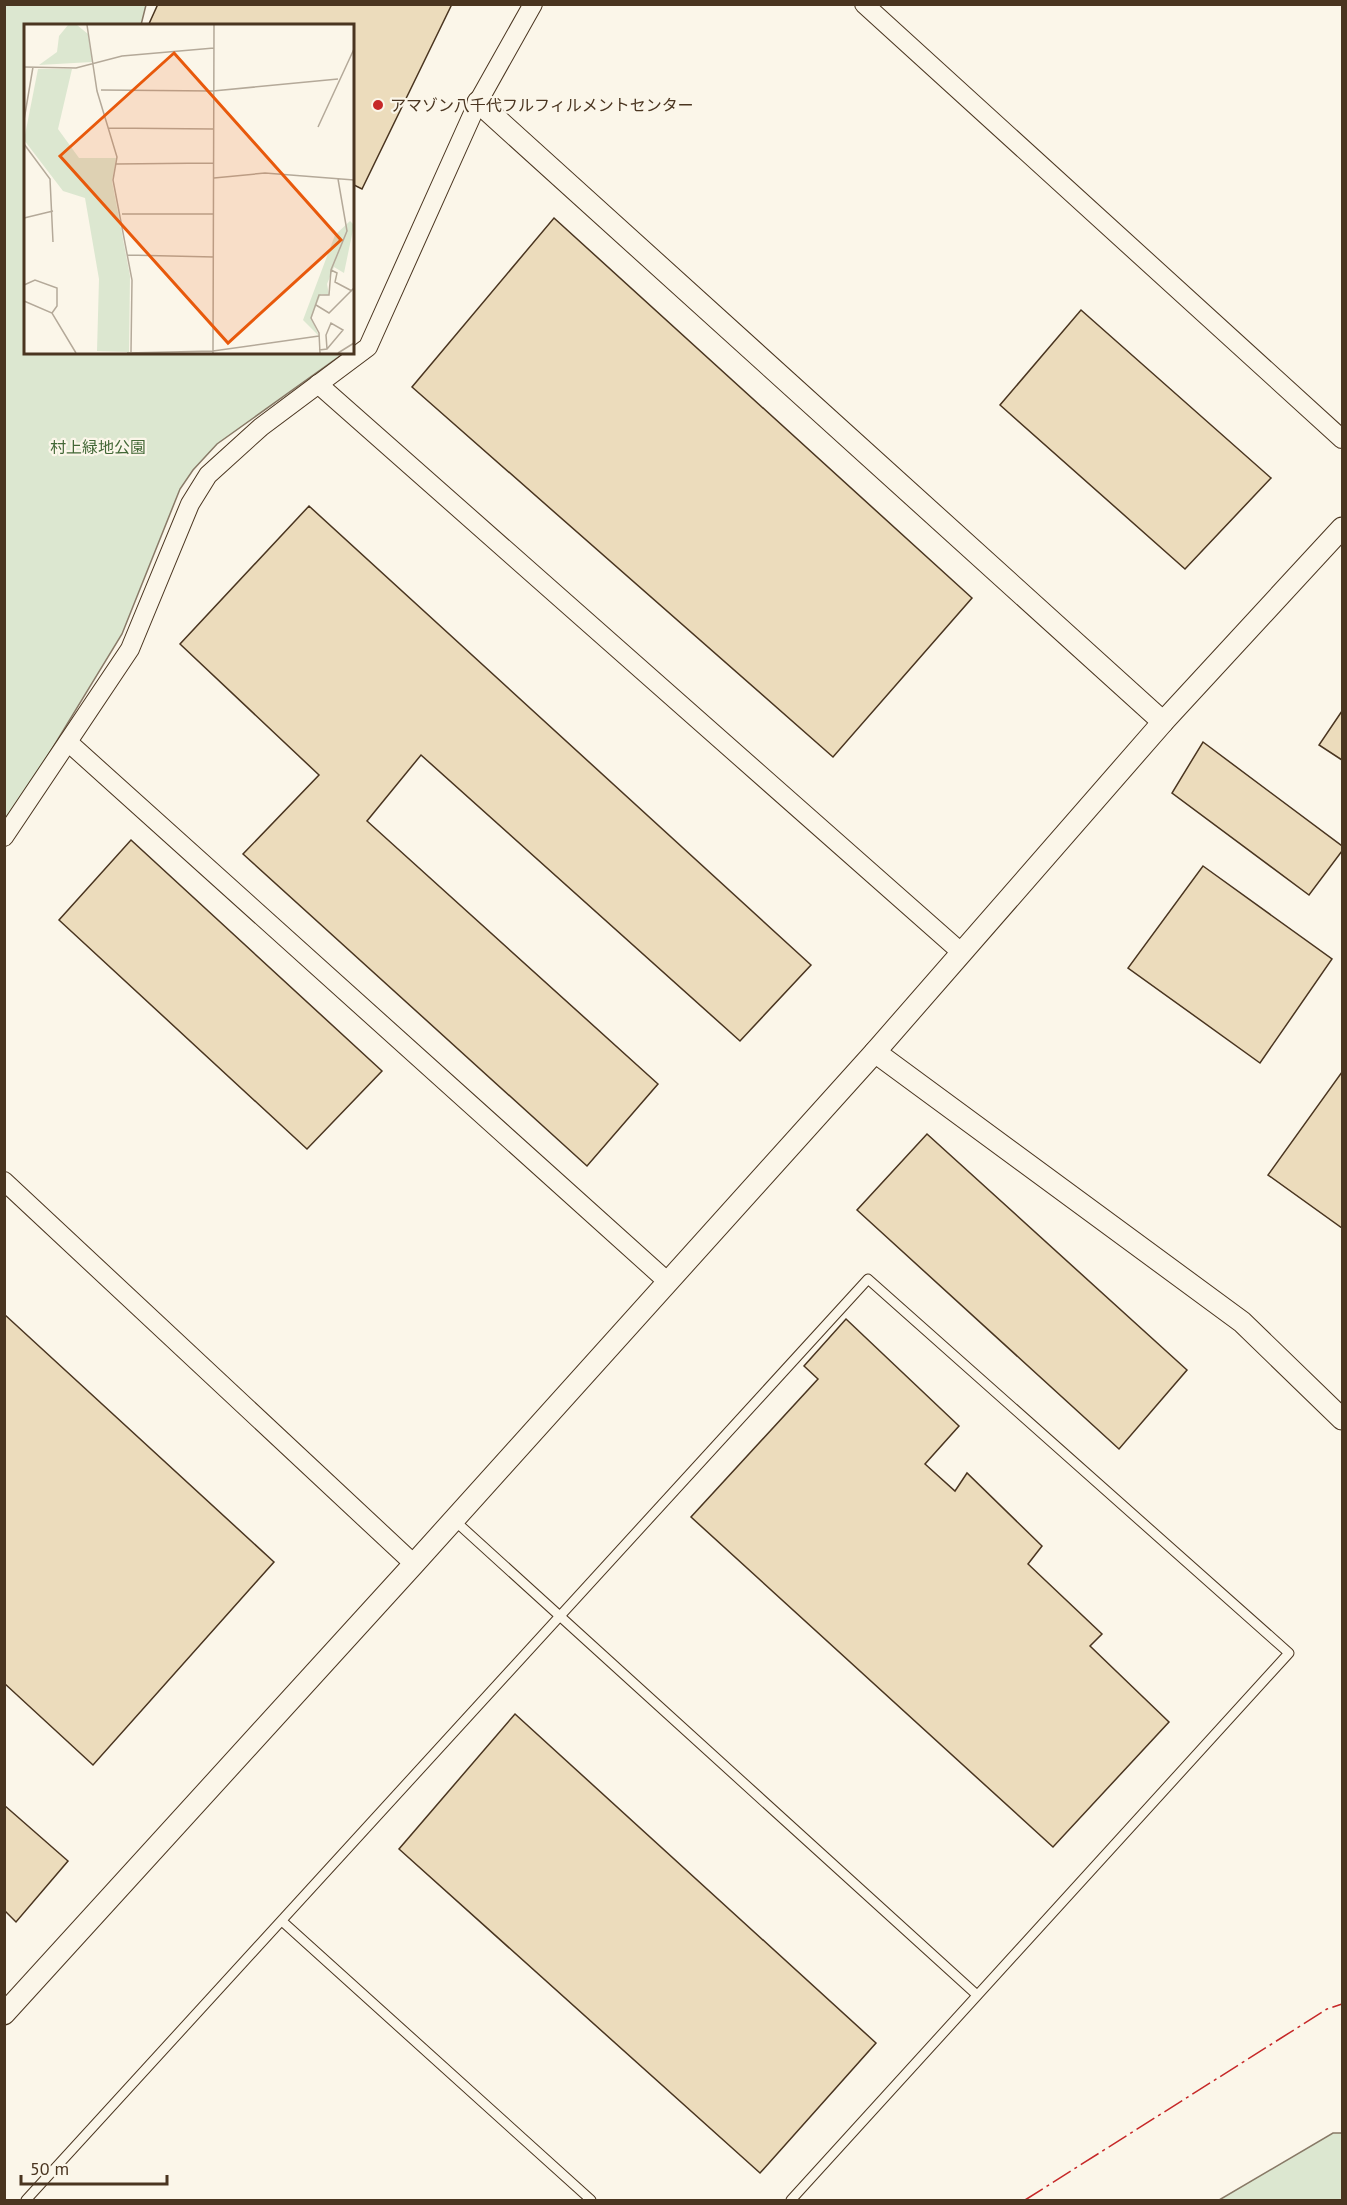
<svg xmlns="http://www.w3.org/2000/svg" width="1347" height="2205" viewBox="0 0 1347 2205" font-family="'PT Sans','Noto Sans JP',sans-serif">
<rect width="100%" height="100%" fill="#fbf6e9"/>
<g fill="#dce7d0" stroke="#887966" stroke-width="1.5">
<path d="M5 5H146L141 25 26 26V352L344 353 217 444 193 470 180 489 122 634 5 826Z"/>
<path d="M1333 2133H1342V2200H1219Z"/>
</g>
<g fill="#ecdcbc" stroke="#4a3520" stroke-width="1.5">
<path d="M158 4H452L362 189 352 184V26H148Z"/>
<path d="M554 218 972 598 833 757 412 387Z"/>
<path d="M1081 310 1271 478 1185 569 1000 405Z"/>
<path d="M309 506 811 965 740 1041 421 755 367 821 658 1084 587 1166 243 854 319 775 180 644Z"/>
<path d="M1342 711V760L1319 745Z"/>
<path d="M1203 742 1342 846V851L1309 895 1172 793Z"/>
<path d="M131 840 382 1071 307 1149 59 920Z"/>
<path d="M1203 866 1332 959 1260 1063 1128 968Z"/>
<path d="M1342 1072V1228L1268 1175Z"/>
<path d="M927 1134 1187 1370 1119 1449 857 1210Z"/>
<path d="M4 1314 274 1562 93 1765 4 1683Z"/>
<path d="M846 1319 959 1426 925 1464 955 1491 967 1473 1042 1546 1028 1564 1102 1634 1090 1646 1169 1722 1053 1847 691 1517 818 1379 804 1366Z"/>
<path d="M515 1714 876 2043 760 2173 399 1849Z"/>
<path d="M4 1805 68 1861 16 1922 4 1910Z"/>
</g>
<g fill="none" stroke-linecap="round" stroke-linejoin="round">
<defs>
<g id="service">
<path d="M454 1520 977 1995"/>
<path d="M283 1922 591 2200"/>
<path d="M26 2200C308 1895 587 1586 868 1279L1289 1653 791 2200"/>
</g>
<g id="minor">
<path d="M864 4 1342 439"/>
<path d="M318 384 962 953"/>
<path d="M68 742 668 1282"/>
<path d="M4 837 130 649 190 504 208 475 261 427 368 347 478 102 533 4"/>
<path d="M4 1181 414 1564"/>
</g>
<g id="tertiary">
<path d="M478 102 1163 722"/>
<path d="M875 1052 1242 1322 1342 1419"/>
<path d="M4 2014 414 1564 875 1052 1163 722 1342 528"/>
</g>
</defs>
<use href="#service" stroke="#4a3520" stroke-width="11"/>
<use href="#minor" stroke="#4a3520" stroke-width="20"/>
<use href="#tertiary" stroke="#4a3520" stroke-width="23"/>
<use href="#service" stroke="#fbf6e9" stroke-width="9"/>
<use href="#minor" stroke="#fbf6e9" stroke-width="18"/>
<use href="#tertiary" stroke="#fbf6e9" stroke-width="21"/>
<path stroke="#c62828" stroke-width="1.5" stroke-dasharray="21 4.5 3 4.5" stroke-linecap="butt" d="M1025 2200 1327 2009 1342 2004"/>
</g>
<circle fill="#c62828" stroke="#fbf6e9" stroke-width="2" cx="378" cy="105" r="6"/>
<g text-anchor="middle" stroke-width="4.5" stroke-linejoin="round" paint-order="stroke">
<g font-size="16" fill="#4a3520" stroke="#fbf6e9" text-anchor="start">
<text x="390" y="111">アマゾン八千代フルフィルメントセンター</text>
</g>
<g font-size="16" fill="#436837" stroke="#fbf6e9">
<text x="98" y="453">村上緑地公園</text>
</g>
</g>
<g transform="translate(24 24)">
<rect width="330" height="330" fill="#fbf6e9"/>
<path d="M44 1H53L64 10 68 38 15 41 33 28 35 12ZM14 45H48L34 105 55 134H92L88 157 106 252 105 328 73 327 75 255 61 174 39 167 0 116ZM326 197 330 201 320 249 310 243 303 260 305 271 297 270 287 294 295 312 279 296 311 211Z" fill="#dce7d0"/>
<path fill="none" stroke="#b4a999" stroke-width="1.5" d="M63 1 73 67 93 133 89 156 108 256 107 328M0 43 52 44 98 32 190 24M77 66 189 67 314 55M0 96 9 43M294 103 330 25M84 104 189 105M0 120 26 155 29 218M92 140 189 139M190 154 241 149 330 156M98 190H189M0 194 29 187M330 230V256M103 231 190 233M307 246 313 249 311 258 328 267M0 261 11 256 33 264V282L28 289M0 277 28 289 52 329M292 281 305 289 330 264M295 326 303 325 319 306 307 299 302 311 303 325M103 329 189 327 295 312M189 329 190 1M296 329 295 309 287 294 295 271H305L307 246 323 207 314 155M314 329 330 319"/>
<path fill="#e8590c" fill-opacity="0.15" stroke="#e8590c" stroke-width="3" d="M150 29 317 216 204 319 36 132Z"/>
<rect width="330" height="330" fill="none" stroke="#4a3520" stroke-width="3"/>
</g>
<rect width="1347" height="2205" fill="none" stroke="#4a3520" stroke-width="12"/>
<path d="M21 2175v9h146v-9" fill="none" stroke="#4a3520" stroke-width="3"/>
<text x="30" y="2175" font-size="18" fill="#4a3520" stroke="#fbf6e9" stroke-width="4.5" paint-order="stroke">50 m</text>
</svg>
